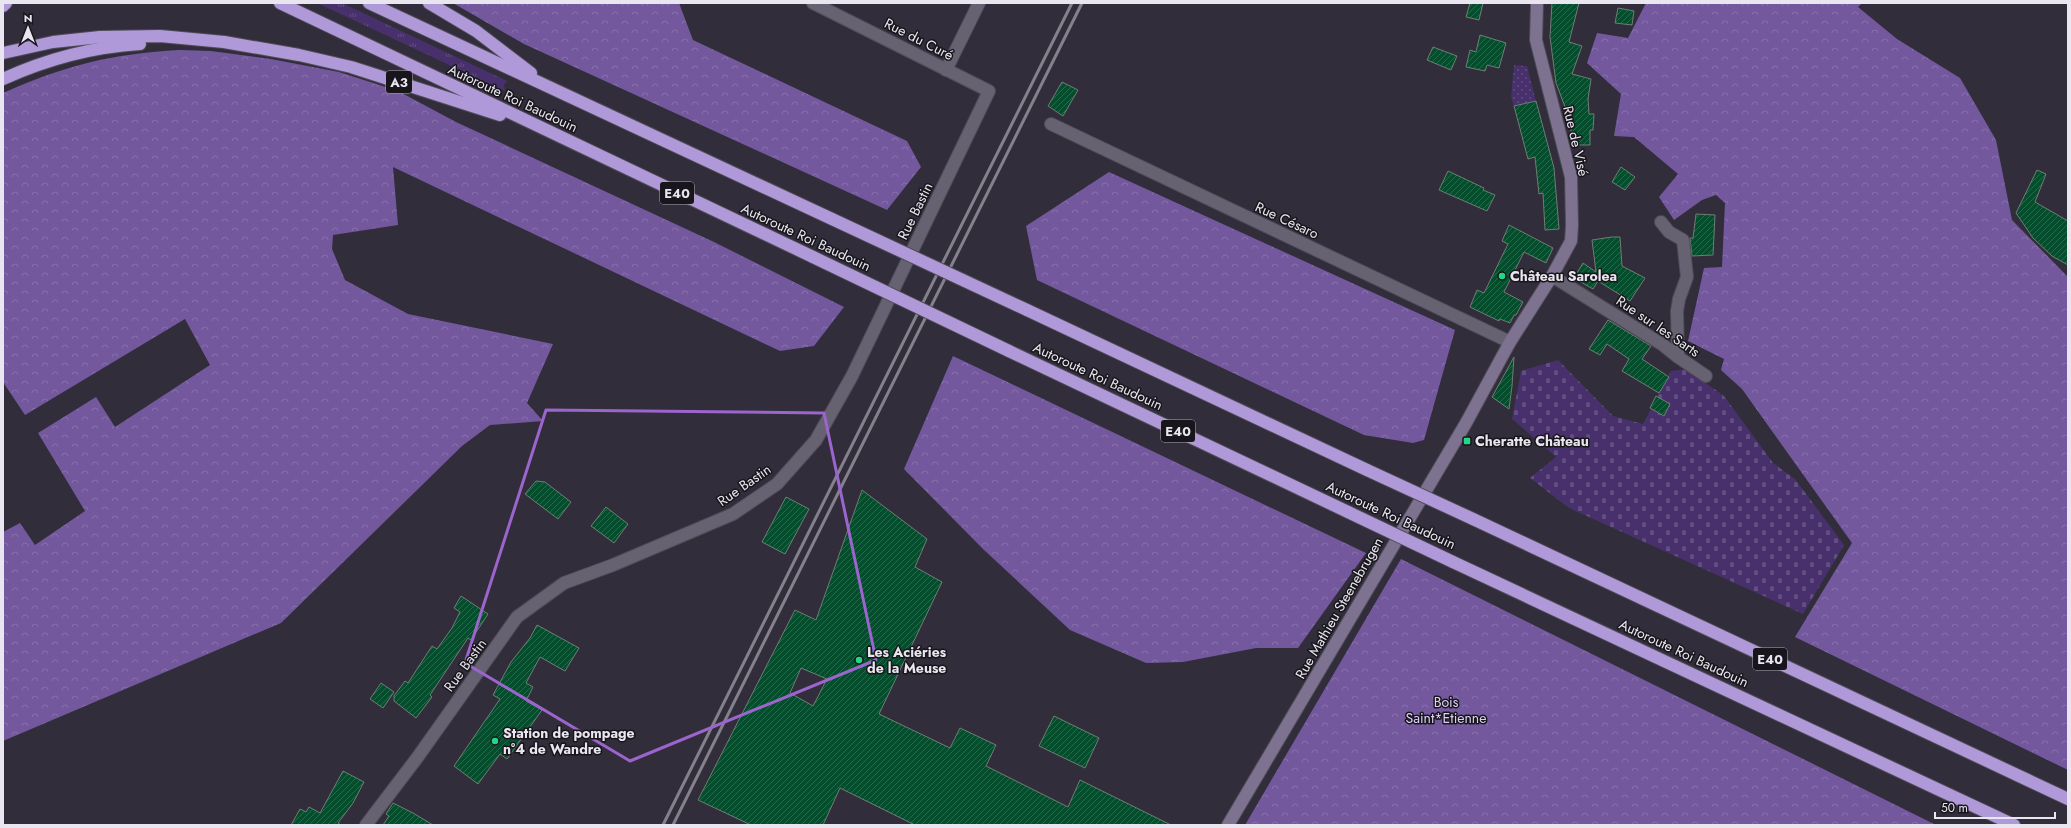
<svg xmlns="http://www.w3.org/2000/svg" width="2071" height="828" viewBox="0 0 2071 828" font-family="Jost,sans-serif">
<defs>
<pattern id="grass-tufts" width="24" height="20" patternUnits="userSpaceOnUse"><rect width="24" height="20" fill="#48306c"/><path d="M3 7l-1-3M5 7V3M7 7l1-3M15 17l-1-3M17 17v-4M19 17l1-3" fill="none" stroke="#624e81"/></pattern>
<pattern id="forest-crowns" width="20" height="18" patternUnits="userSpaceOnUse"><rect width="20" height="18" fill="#73589d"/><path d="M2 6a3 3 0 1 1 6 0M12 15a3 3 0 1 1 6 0" fill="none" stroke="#8770ab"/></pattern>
<pattern id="cemetery-stones" width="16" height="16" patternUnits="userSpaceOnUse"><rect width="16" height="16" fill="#48306c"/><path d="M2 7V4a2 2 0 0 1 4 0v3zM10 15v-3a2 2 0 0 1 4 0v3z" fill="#624e81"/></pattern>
<pattern id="park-dots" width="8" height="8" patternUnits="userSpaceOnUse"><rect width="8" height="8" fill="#48306c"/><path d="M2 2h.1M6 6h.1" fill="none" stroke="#624e81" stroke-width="1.8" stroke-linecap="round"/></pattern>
<pattern id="building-hatch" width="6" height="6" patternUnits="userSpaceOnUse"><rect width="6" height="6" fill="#044e2d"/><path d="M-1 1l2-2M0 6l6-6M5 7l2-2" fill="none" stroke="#29684c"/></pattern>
</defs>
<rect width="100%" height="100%" fill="#312d3a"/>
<path fill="url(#grass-tufts)" d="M317 3H342L507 81 504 85 505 91Z"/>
<g fill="url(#forest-crowns)">
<path d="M453 3H679L693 40 907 141 921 167 887 210 524 44Z"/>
<path d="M1646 3H1862L1858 7 1897 39 1960 78 1996 140 2012 220 2068 277V770L1795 637 1852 543 1742 389 1721 370 1724 359 1688 341 1704 268 1722 267 1725 203 1716 195 1702 200 1674 220 1659 197 1678 174 1634 137 1614 136 1621 94 1587 63 1597 33 1628 38Z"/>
<path d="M180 50 211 51 271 59 339 72 398 91 456 122 714 242 844 307 814 346 780 351 393 167 398 225 333 235 332 249 345 280 408 314 553 344 527 403 543 421 490 425 462 446 281 623 3 741V532L20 523 35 545 85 511 38 433 96 397 115 427 210 365 185 319 25 415 3 382V93C66 65 111 54 180 50Z"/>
<path d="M1109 172 1455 330 1424 440 1413 443 1364 435 1037 280 1026 226Z"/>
<path d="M953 356 1366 553 1298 648H1256L1183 662 1146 663 1070 630 983 549 904 469Z"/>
<path d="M1401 559 1936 825H1245Z"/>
</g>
<path fill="url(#cemetery-stones)" d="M1558 360 1613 416 1643 424 1671 371 1686 369 1724 396 1773 463 1795 479 1844 545 1803 614 1569 508 1530 478 1556 457 1512 419 1521 371Z"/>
<path fill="url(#park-dots)" d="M1514 65 1527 66 1536 101 1514 106 1511 97Z"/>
<g fill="url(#building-hatch)" stroke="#6f7e74" fill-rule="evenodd">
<path d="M1470 3H1483L1479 20 1466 17Z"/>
<path d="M1552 3H1579L1569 42 1582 46 1572 74 1591 79 1588 99 1589 114H1594L1593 130H1590V145H1575V134L1572 135 1567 112 1556 83 1550 37Z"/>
<path d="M1618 8 1634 11 1632 25 1615 23Z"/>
<path d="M1480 35 1506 43 1499 68 1487 65 1485 71 1466 67 1470 50 1476 52Z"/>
<path d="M1433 47 1457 56 1451 70 1427 60Z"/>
<path d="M1062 82 1078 90 1063 116 1048 106Z"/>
<path d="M1536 101 1554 168 1559 229 1545 230 1543 193 1539 194 1535 157 1528 159 1514 106Z"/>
<path d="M1621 167 1635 177 1625 190 1612 182Z"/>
<path d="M2037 170 2046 174 2035 202 2068 221V265L2052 256 2033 238 2016 213Z"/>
<path d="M1448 171 1484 188 1483 190 1495 195 1487 211 1439 190Z"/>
<path d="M1696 214 1715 215 1713 255 1692 256 1690 238H1693Z"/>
<path d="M1509 225 1553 248 1546 263 1524 252 1504 292 1523 302 1516 315H1514L1510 323 1500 319 1499 321 1470 307 1477 290 1484 293 1508 244 1502 241Z"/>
<path d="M1612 237H1620L1622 266 1645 278 1630 301 1598 281 1593 289 1574 278 1583 263 1596 272 1592 240Z"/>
<path d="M1608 320 1651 346 1642 359 1669 377 1659 393 1622 371 1629 359 1607 344 1600 355 1589 349Z"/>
<path d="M1514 357 1512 386 1509 409 1492 397Z"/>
<path d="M1656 396 1670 404 1664 416 1650 408Z"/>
<path d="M536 481 545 482 571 502 558 519 525 494Z"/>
<path d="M862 490 927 539 915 567 942 582 879 714 950 748 960 728 996 745 986 766 1068 807 1080 780 1171 825H915L840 788 823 825H751L698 800 795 610 816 620ZM801 668 827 679 813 706 790 693Z"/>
<path d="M786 497 809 509 785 554 762 542Z"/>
<path d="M606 507 628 524 614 543 591 526Z"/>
<path d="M461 596 488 614 471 640 468 638 430 695 432 697 416 718 394 701V696L405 681 408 683 432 646 437 649 452 628 460 612 454 608Z"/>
<path d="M537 625 579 648 565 671 540 657 526 683 533 687 526 701 542 710 507 759 500 754 478 784 454 766 500 699 493 695 511 662 530 638Z"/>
<path d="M381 683 394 692 383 708 370 699Z"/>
<path d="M1054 716 1099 738 1085 768 1039 746Z"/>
<path d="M343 771 364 782 353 803 338 823 341 825H291L300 809 306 812 309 807 320 813Z"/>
<path d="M393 803 413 813 433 825H383L389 816 386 814Z"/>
</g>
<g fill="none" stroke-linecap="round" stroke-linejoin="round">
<defs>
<g id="street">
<path d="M946 70 979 3"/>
<path d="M1051 124 1510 342"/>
<path d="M1661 222 1669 232 1683 240 1687 277 1679 299 1677 311 1678 357"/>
<path d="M1552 276 1663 345 1678 357 1706 376"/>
<path d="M366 825 417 758 517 617 564 583 613 565 733 514 777 484 816 440 852 376 989 91 813 3"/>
</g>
<path id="secondary" d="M1228 825 1466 423 1510 342 1552 276 1571 241 1572 225 1571 177 1536 40 1537 3"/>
<g id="highway">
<path d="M280 3 813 257"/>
<path d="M369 3 832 219"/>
<path d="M429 3 476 31 531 73"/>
<path d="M3 6 6 3"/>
<path d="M3 53 53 42 100 37 160 36 224 42 299 55 351 67 500 115"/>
<path d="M3 79C47 59 92 47 140 44"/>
<path d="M1027 310 1367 470"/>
<path d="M1009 351 1348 512"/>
<path d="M1473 519 2068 799"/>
<path d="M1453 562 2014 825"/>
</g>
</defs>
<use href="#street" stroke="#4f4b57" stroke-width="14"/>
<use href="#secondary" stroke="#4f4b57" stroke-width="14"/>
<use href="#highway" stroke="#4f4b57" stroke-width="14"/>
<use href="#street" stroke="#676271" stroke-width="12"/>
<use href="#secondary" stroke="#7d7290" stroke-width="12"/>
<use href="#highway" stroke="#b099d8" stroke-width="12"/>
<g stroke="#85818c" stroke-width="3">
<path d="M663 825 1072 3"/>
<path d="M673 825 1082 3"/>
</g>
<defs>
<g id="highway-bridge">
<path d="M832 219 1027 310"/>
<path d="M813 257 1009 351"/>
<path d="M1367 470 1473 519"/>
<path d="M1348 512 1453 562"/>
</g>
</defs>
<use href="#highway-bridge" stroke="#4f4b57" stroke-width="14" stroke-linecap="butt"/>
<use href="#highway-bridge" stroke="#b099d8" stroke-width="12"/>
</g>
<path fill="none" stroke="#9c64cd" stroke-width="3" stroke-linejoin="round" d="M546 410 824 413 876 660 630 761 465 663Z"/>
<g fill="#22d887" stroke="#18161c" stroke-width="1.5">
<circle cx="1502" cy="276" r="4"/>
<rect x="1463" y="437" width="8" height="8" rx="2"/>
<circle cx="859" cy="660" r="4"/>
<circle cx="495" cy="741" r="4"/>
</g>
<g text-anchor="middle" stroke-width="3" stroke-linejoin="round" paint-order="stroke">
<g fill="#18161c" stroke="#aaa8b0" stroke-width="1">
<rect x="386" y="71" width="26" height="22" rx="3"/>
<rect x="660" y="182" width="34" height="22" rx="3"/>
<rect x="1161" y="420" width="34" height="22" rx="3"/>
<rect x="1753" y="648" width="34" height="22" rx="3"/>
</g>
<g font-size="13" font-weight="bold" fill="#e9e6ef">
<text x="399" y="87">A3</text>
<text x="677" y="198">E40</text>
<text x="1178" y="436">E40</text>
<text x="1770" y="664">E40</text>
</g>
<g font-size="14" fill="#e9e6ef" stroke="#18161c">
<text transform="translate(919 39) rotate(27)" y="5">Rue du Curé</text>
<text transform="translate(513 98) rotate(25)" y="5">Autoroute Roi Baudouin</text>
<text transform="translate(1576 141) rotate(77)" y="5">Rue de Visé</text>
<text transform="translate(915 211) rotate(-64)" y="5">Rue Bastin</text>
<text transform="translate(1287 220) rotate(25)" y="5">Rue Césaro</text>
<text transform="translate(806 237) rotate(25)" y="5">Autoroute Roi Baudouin</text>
<text transform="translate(1658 326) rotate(34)" y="5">Rue sur les Sarts</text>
<text transform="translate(1098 376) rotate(25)" y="5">Autoroute Roi Baudouin</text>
<text transform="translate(744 485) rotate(-35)" y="5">Rue Bastin</text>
<text transform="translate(1391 515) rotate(25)" y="5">Autoroute Roi Baudouin</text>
<text transform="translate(1339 608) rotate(-60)" y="5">Rue Mathieu Steenebrugen</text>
<text transform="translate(1684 653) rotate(25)" y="5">Autoroute Roi Baudouin</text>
<text transform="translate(465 665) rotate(-54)" y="5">Rue Bastin</text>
</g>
<g font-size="14" font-weight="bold" fill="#e9e6ef" stroke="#18161c" text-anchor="start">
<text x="1510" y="281">Château Sarolea</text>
<text x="1475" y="446">Cheratte Château</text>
<text x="867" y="657">Les Aciéries<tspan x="867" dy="16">de la Meuse</tspan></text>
<text x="503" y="738">Station de pompage<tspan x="503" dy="16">n°4 de Wandre</tspan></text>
</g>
<g font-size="14" fill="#ded1f9" stroke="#18161c">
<text x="1446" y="707">Bois<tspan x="1446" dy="16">Saint*Etienne</tspan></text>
</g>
</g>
<rect width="2071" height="828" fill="none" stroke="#e9e6ef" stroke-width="8"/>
<g transform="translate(28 28)" stroke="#18161c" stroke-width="3" paint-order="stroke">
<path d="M0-3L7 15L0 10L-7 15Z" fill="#e9e6ef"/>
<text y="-6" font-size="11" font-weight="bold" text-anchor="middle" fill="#e9e6ef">N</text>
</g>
<path d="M1935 812v6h120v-6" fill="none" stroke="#e9e6ef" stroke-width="2"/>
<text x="1941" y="812" font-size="12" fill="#e9e6ef" stroke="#18161c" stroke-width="3" paint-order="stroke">50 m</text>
</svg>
